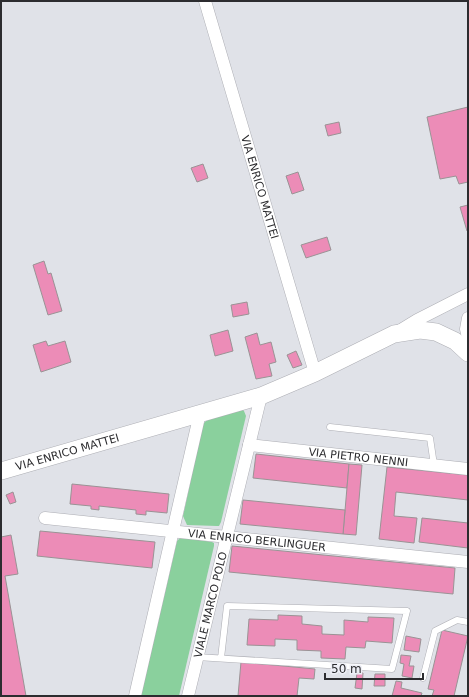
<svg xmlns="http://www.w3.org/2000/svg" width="469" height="697" viewBox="0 0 469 697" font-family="'DejaVu Sans',sans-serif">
<rect width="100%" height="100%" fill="#e0e2e8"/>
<g fill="#8ad09d">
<path d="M241 408 244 411 246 416 221 522 219 526H217L187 525 183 516 203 424 207 420Z"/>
<path d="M181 537 212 542 214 543V546L179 696H141L177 541Z"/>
</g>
<g fill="#ec8cb7" stroke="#9a9395">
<path d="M468 107V182L459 184 456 176 440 179 427 117Z"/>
<path d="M339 122 341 133 328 136 325 125Z"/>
<path d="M203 164 208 178 197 182 191 168Z"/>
<path d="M298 172 304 190 292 194 286 176Z"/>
<path d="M468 205V231H467L460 207Z"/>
<path d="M327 237 331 250 306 258 301 245Z"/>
<path d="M44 261 48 274 51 273 62 311 48 315 33 265Z"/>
<path d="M247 302 249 314 233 317 231 305Z"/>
<path d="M228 330 233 351 215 356 210 335Z"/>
<path d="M257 333 260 345 271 342 276 362 269 364 272 376 256 379 245 337Z"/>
<path d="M46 341 48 346 65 341 71 362 41 372 33 345Z"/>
<path d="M296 351 302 365 293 368 287 355Z"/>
<path d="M256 454 349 464 347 488 253 478Z"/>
<path d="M349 464 362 465 356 535 343 534Z"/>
<path d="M387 467 468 475V500L396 492 394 516 417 518 414 543 379 539Z"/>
<path d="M72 484 169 494 167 513 146 511V515L136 514V510L99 506V510L91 509V506L70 504Z"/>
<path d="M13 492 16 502 10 504 6 495Z"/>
<path d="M243 500 345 510 343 534 240 524Z"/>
<path d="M422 518 468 523V548L419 542Z"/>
<path d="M40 531 155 542 152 568 37 556Z"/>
<path d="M11 535 18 574 5 576 26 696H1V537Z"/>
<path d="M232 546 455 568 453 594 229 572Z"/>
<path d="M278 615 302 616V624L322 626V634L344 635V620L368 622V617L394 618 392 643 366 641 365 648 346 647 345 659 321 658V651L297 650V640L275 639V646L247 645 249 619 278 620Z"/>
<path d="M442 630 468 636 454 696H432L434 690 428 689Z"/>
<path d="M406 636 421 639 419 652 404 650Z"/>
<path d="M401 655 411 656 409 666H414L412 678 402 676 404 664 400 663Z"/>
<path d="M241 662 315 669 314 679 299 678 297 696H238Z"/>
<path d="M357 673H363L362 689 355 688Z"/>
<path d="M375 674H385V686H374Z"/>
<path d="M396 681 402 682 401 688 422 693 421 696H392Z"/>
</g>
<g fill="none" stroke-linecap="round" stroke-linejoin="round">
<defs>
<g id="service">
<path d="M330 427 430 438 434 465"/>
<path d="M197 657 392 669 407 611 227 606 221 658"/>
<path d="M423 678 435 631 457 620 468 622"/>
</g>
<g id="minor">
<path id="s1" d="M205 1 315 373"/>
<path d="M468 318 466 329 468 338"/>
<path d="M399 331 417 320 468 294"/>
<path id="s2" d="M249 445 468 469"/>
<path id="s3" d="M45 518 468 562"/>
<path d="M135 696 200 413"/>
<path id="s4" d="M188 696 261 396"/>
</g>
<g id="secondary">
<path id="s5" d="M1 471 261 396 315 373 394 334 420 330 436 332 455 341 468 353"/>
</g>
</defs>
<use href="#service" stroke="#adaeb4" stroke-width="7"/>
<use href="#minor" stroke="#adaeb4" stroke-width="13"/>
<use href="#secondary" stroke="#adaeb4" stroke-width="18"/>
<use href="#service" stroke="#fff" stroke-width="6"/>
<use href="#minor" stroke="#fff" stroke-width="12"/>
<use href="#secondary" stroke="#fff" stroke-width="17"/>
</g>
<g text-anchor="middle" stroke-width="3" stroke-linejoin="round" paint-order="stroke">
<g font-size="11" fill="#2c2c2f" stroke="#eeeff6">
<text dy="4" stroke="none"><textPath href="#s1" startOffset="194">VIA ENRICO MATTEI</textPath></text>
<text dy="4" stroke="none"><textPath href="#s5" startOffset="69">VIA ENRICO MATTEI</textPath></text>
<text dy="4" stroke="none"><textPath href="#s2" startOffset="110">VIA PIETRO NENNI</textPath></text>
<text dy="4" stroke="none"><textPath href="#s3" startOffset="213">VIA ENRICO BERLINGUER</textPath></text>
<text dy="4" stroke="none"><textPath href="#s4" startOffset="94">VIALE MARCO POLO</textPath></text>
</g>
</g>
<rect width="469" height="697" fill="none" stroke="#2c2c2f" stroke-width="4"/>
<path d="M325 673v6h98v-6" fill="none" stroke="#2c2c2f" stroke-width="2"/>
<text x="331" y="673" font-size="12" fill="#2c2c2f" stroke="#eeeff6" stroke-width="3" paint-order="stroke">50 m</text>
</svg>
